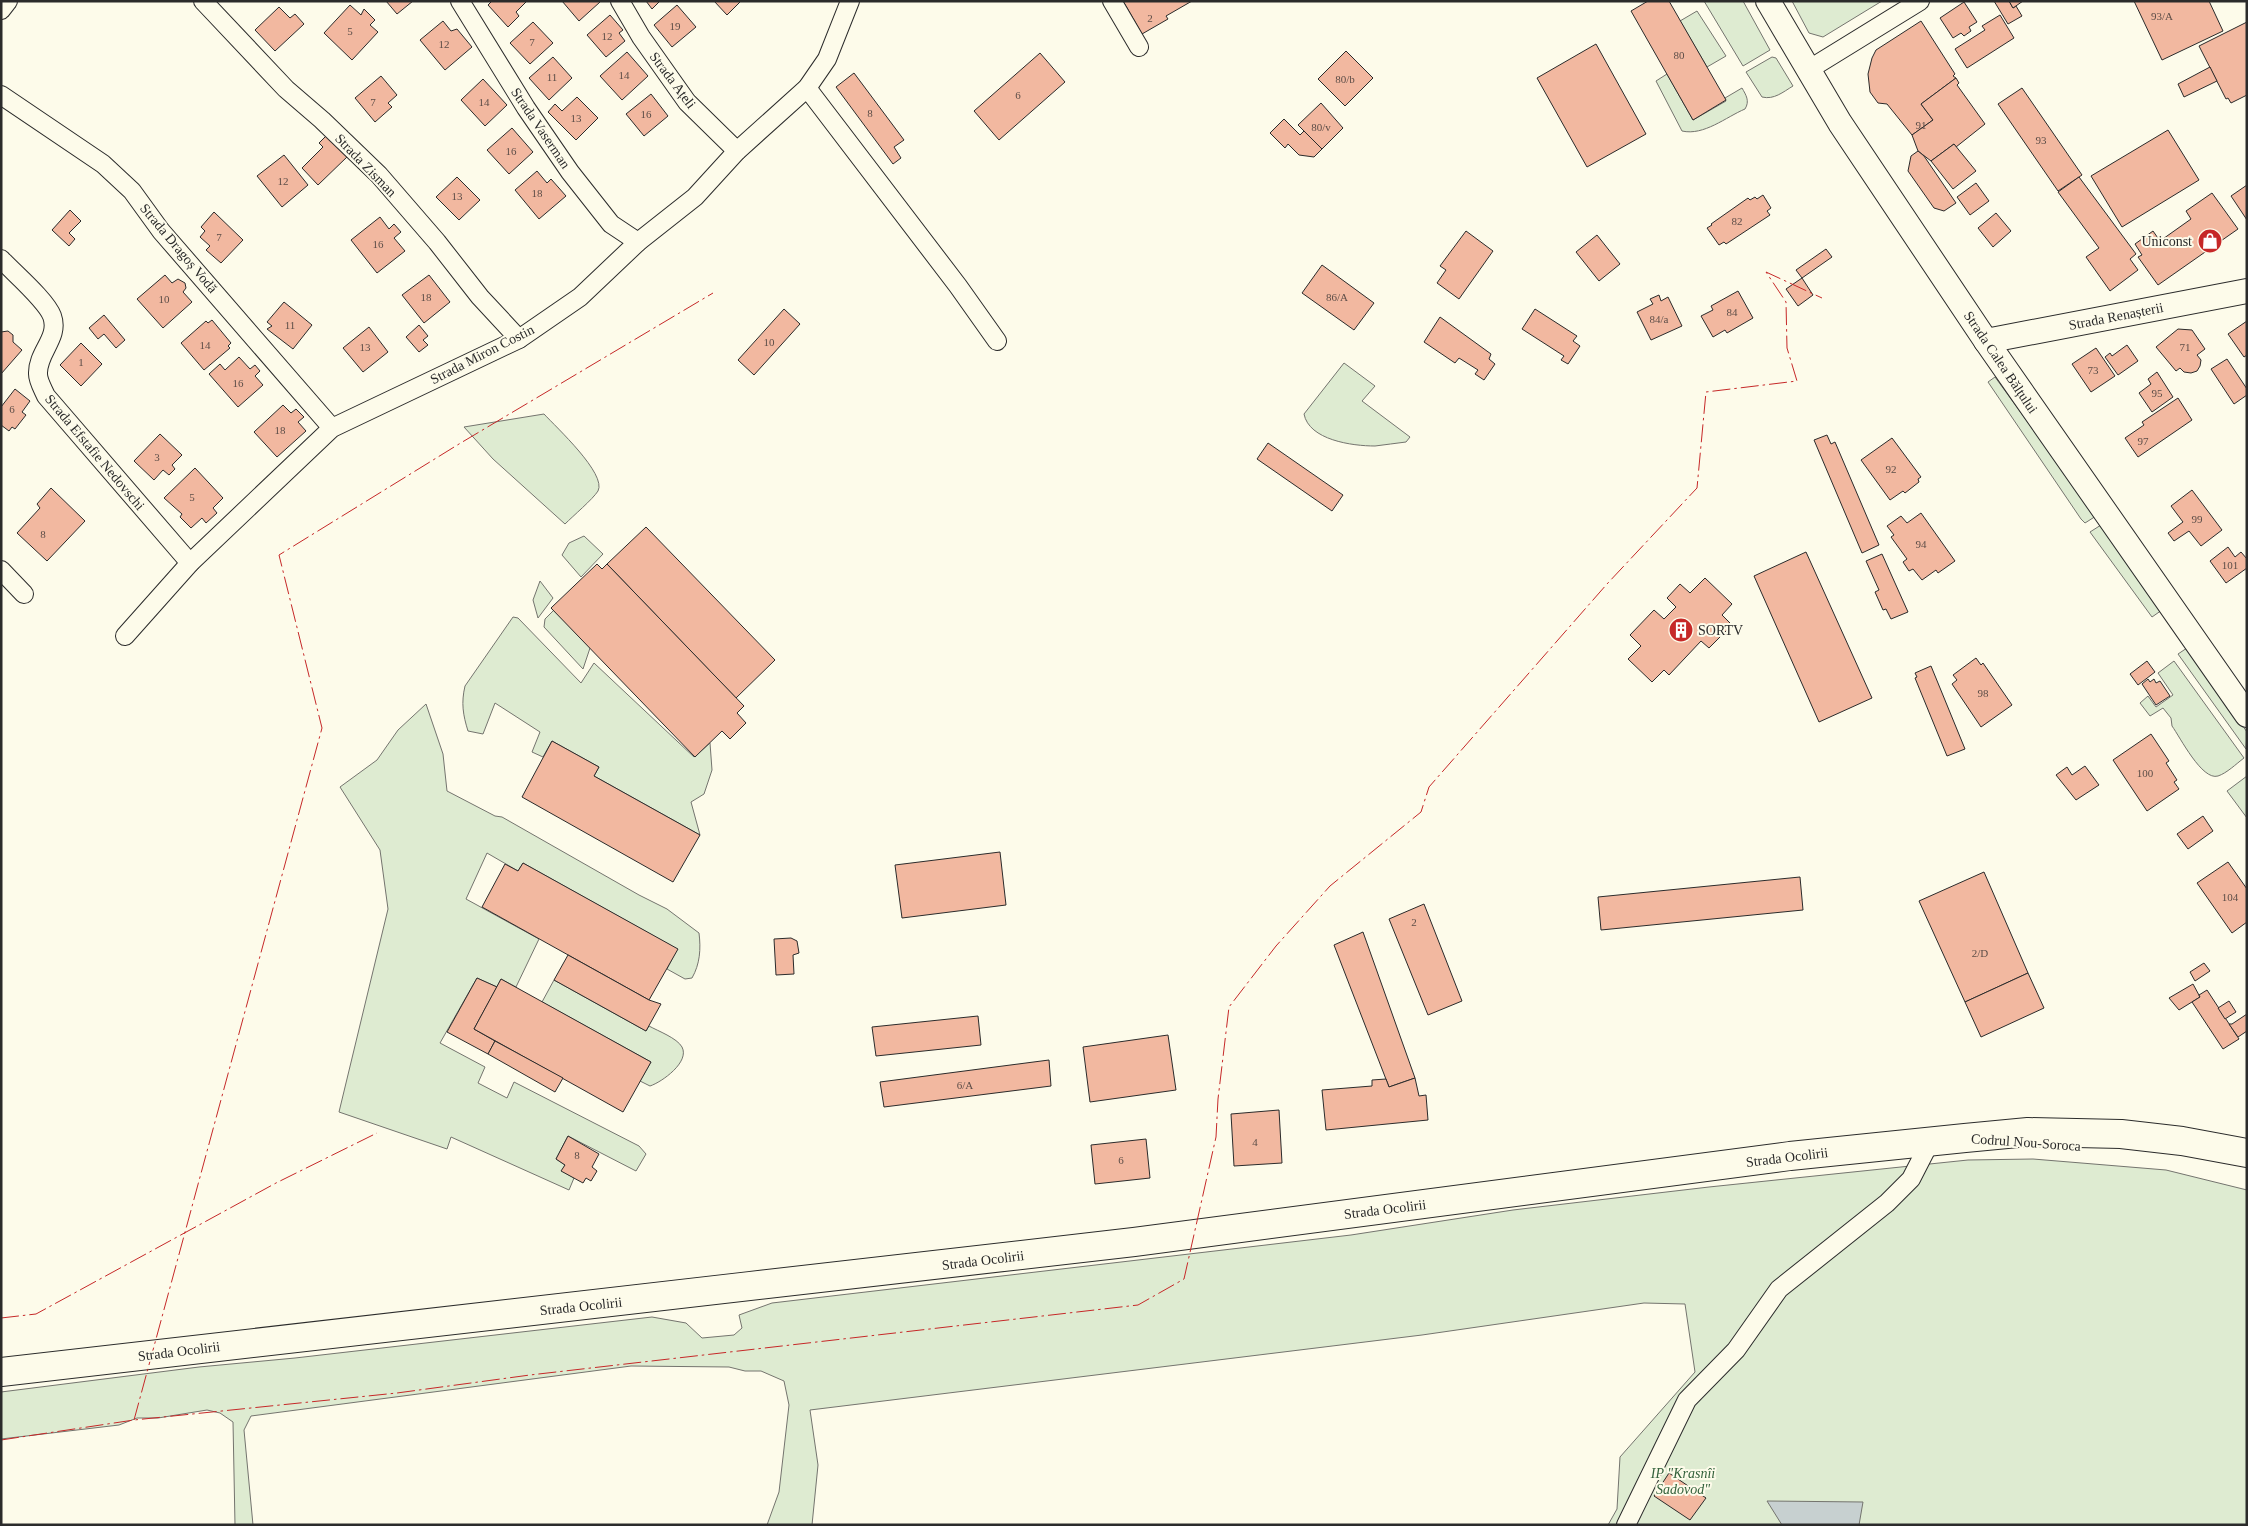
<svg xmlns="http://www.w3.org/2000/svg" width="2248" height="1526" viewBox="0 0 2248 1526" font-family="'Times New Roman',serif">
<rect width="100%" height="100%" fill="#fdfbea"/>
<g fill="#deebd1" stroke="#74746e">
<path d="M1704 1H1743L1770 50 1743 66Z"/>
<path d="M1792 1H1882L1823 37 1809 33Z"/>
<path d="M1697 11 1726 56 1707 67 1680 21Z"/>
<path d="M1772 57 1776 58 1793 86C1783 92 1774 100 1762 97L1746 72Z"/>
<path d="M1667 74 1693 120 1726 101 1725 98 1742 88C1746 95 1750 101 1745 109 1726 117 1704 136 1682 131L1656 81Z"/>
<path d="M1344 363 1375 386 1362 401 1410 437 1406 442C1396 443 1385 445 1375 446 1352 446 1309 440 1304 414Z"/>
<path d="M1995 377 2096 516 2085 523 2081 519 1988 382Z"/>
<path d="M544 414C556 427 607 474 598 491 593 499 573 516 565 524L493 459 464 427Z"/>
<path d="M2101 525 2162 610 2152 617 2090 532Z"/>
<path d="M584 536 603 554 581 577 562 555 569 543Z"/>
<path d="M540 581 553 598 538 618 533 600Z"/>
<path d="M554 610 590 648 583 669 544 627 545 619Z"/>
<path d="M513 617 518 618 581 683 594 663 694 757 710 743 712 770 704 794 691 802 700 835 594 776 599 767 552 741 543 757 532 752 540 732 495 703 483 734 468 731C463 715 461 703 465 686Z"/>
<path d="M2187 648 2247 732 2246 749 2178 654Z"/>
<path d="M2174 661 2244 758C2236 764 2227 773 2218 776 2202 781 2180 737 2172 726L2171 718 2163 708 2150 716 2140 703 2148 696 2156 707 2173 695 2158 673Z"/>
<path d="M426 704 443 754 447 791 495 816 502 817 639 895 667 909 699 933C701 949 700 964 692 978L685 979 667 969 677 949 523 863 518 871 487 853 466 899 539 939 516 987 501 979 497 987 477 978 440 1043 485 1067 478 1083 507 1098 514 1082 639 1146 646 1154 636 1171 568 1136 556 1159 565 1165 562 1171 574 1178 569 1190 451 1137 447 1149 339 1112 388 909 380 850 340 787 377 760 398 730Z"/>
<path d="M2247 776V818L2227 791Z"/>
<path d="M554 980 646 1031 649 1026C658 1031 677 1038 682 1047 690 1062 662 1082 650 1086L640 1081 651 1062 542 1002Z"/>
<path d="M2033 1159 2166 1170 2247 1190V1525H1608L1617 1509 1620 1457 1695 1372 1685 1304 1644 1303 1422 1335 810 1410 818 1465 812 1525H767L779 1492 789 1405 784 1381 761 1371H745L729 1367 631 1366 251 1416 244 1430 253 1525H235L233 1422 220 1413 207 1410 158 1418H137L119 1425 1 1439V1392L199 1367 295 1358 652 1317 686 1323 702 1338 734 1335 742 1328 739 1315 772 1303 1351 1235 1513 1210 1709 1187 1968 1160Z"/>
</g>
<path fill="#c7d0d0" stroke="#74746e" d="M1767 1501 1863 1502 1859 1525H1782Z"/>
<g fill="#f2b8a0" stroke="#2b2b2b">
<path d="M386 1H413L397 14Z"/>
<path d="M492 1H527L516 12 519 16 508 27 488 5Z"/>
<path d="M562 1H600V2L579 21Z"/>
<path d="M646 1H660L652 9Z"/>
<path d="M714 1H741L727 15Z"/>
<path d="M1123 1H1192L1166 16 1168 19 1142 34Z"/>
<path d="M1648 1H1669L1726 100 1693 120 1631 11Z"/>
<path d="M1994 1H2009L2013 8 2016 6 2022 16 2008 24Z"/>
<path d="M2009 1H2023L2013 8Z"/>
<path d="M2134 1H2209L2223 31 2162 60Z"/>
<path d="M1964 2 1977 22 1969 27 1971 31 1964 36 1961 33 1953 38 1940 18Z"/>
<path d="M350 5 361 15 364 9 375 20 370 25 378 32 352 60 324 33Z"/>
<path d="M677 5 696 27 672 47 654 25Z"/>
<path d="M279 7 290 18 295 14 304 24 275 51 255 30Z"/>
<path d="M610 15 623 30 619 33 625 41 606 57 587 35Z"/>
<path d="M2000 15 2014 38 1967 68 1955 49 1985 30 1982 26Z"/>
<path d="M443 21 451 31 457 29 472 47 445 70 420 40Z"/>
<path d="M1921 21 1955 74 1953 76 1956 78 1921 104 1933 120 1912 135 1887 104 1878 103 1870 92 1868 74 1872 58 1876 50Z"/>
<path d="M533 22 553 43 530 64 510 43Z"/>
<path d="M2247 22V95L2231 103 2228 98 2226 99 2199 46Z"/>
<path d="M1596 44 1646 134 1587 167 1537 78Z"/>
<path d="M1346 51 1373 78 1345 106 1318 79Z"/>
<path d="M627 52 648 76 622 100 600 76Z"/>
<path d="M1040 53 1065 82 999 140 974 111Z"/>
<path d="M553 57 572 78 549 100 529 78Z"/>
<path d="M2210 67 2217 81 2184 97 2178 84Z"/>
<path d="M854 73 904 140 894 147 901 158 893 164 836 87Z"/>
<path d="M381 76 397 95 388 103 392 107 375 122 355 98Z"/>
<path d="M1956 78 1959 83 1957 85 1985 124 1956 147 1954 144 1931 161 1918 151 1912 135 1933 120 1921 104Z"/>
<path d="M483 79 507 105 485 126 461 100Z"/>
<path d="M2022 88 2082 175 2058 191 1998 104Z"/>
<path d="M651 94 668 116 644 136 626 114Z"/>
<path d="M577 97 598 118 576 140 548 112 555 104 562 111Z"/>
<path d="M1321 103 1343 128 1322 149 1298 125Z"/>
<path d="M1284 119 1300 135 1304 131 1322 149 1314 157 1299 155 1288 144 1285 148 1270 133Z"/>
<path d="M512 128 533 152 509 174 487 150Z"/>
<path d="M2168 130 2199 180 2122 227 2091 176Z"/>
<path d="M327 135 348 156 318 185 302 168 323 147 319 143Z"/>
<path d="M1954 144 1976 171 1953 189 1931 161Z"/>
<path d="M1918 151 1924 156 1956 203 1944 211 1934 208 1908 171 1911 156Z"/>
<path d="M284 155 308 185 282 207 257 176Z"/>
<path d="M537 171 547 183 551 179 566 196 539 219 515 190Z"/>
<path d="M457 177 480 200 459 220 436 197Z"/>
<path d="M2079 177 2136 254 2130 259 2138 270 2110 291 2086 257 2099 248 2058 192Z"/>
<path d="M1976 183 1989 201 1970 215 1957 197Z"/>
<path d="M2247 185V220L2231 196Z"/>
<path d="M2212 193 2238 229 2158 285 2138 257 2142 255 2135 244 2153 231 2160 241 2191 219 2186 211Z"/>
<path d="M1763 195 1771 208 1767 211 1770 215 1726 244 1724 242 1719 245 1707 228 1712 225 1711 224 1748 198 1750 200 1755 197 1757 199Z"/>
<path d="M70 210 81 221 69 233 75 239 69 246 52 230Z"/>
<path d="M214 212 243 240 221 263 206 250 210 246 200 237 205 231 201 227Z"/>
<path d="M1996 213 2011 231 1993 247 1978 228Z"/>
<path d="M380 217 389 229 394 224 401 232 394 238 405 251 377 273 351 240Z"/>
<path d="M1466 231 1493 251 1459 299 1437 283 1446 270 1440 266Z"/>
<path d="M1597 235 1620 264 1599 281 1576 252Z"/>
<path d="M1826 249 1832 257 1802 278 1796 270Z"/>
<path d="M1322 265 1374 303 1354 330 1302 293Z"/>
<path d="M165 275 172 283 178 279 185 283 186 288 183 292 192 302 163 328 137 299Z"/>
<path d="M429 275 450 302 424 323 402 295Z"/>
<path d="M1802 278 1813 295 1798 306 1786 289Z"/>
<path d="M1738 291 1753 318 1727 333 1725 330 1713 337 1701 316 1713 310 1711 306Z"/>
<path d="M1659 295 1661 301 1668 297 1682 326 1651 340 1637 312 1653 304 1650 299Z"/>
<path d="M284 302 312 325 293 349 267 329 272 326 267 322Z"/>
<path d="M784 309 800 324 754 375 738 360Z"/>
<path d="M1535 309 1577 336 1573 341 1580 346 1568 364 1561 360 1564 356 1522 329Z"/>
<path d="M104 315 125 340 116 348 104 334 98 339 89 328Z"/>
<path d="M1440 317 1491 354 1489 359 1495 364 1484 380 1475 374 1478 370 1459 358 1455 363 1424 342Z"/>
<path d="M212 320 231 343 228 346 230 348 204 370 181 343 206 321 208 323Z"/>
<path d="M2247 321V355L2244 357 2228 334Z"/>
<path d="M419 325 428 336 423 340 428 345 419 352 406 337Z"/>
<path d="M369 327 388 352 363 372 343 348Z"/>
<path d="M2178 329 2192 330 2205 349 2197 355 2201 360 2200 366 2197 371 2191 373 2184 372 2180 368 2176 371 2156 347Z"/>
<path d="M8 331 13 335V342L22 350 1 374V332Z"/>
<path d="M81 343 102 364 81 386 60 365Z"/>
<path d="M2127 345 2138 361 2118 375 2105 357 2110 353 2112 356Z"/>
<path d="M2096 348 2115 376 2091 392 2072 364Z"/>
<path d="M239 357 250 369 255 365 260 371 255 376 263 385 238 407 209 374 220 364 225 370Z"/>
<path d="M2227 359 2247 389V395L2234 404 2211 369Z"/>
<path d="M2157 372 2173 397 2152 412 2139 393 2151 384 2148 379Z"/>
<path d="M15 389 30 401 22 412 26 415 15 429 12 427 9 431 1 425V407Z"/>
<path d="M2178 398 2192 420 2138 457 2125 438 2144 425 2142 422Z"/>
<path d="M283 405 291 413 296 409 304 417 298 422 306 431 277 457 254 432Z"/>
<path d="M160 434 182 455 172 465 175 469 169 475 163 470 154 480 134 461Z"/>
<path d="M1827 435 1831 444 1835 442 1879 545 1862 553 1814 440Z"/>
<path d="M1892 438 1921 477 1918 479 1919 482 1905 493 1903 491 1890 500 1861 460Z"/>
<path d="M1268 443 1343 495 1332 511 1257 459Z"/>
<path d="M195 468 223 498 213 508 217 513 206 523 202 518 191 528 180 517 182 514 164 498Z"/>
<path d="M51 488 85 521 47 561 17 533 40 508 37 504Z"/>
<path d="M2192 490 2222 530 2201 546 2189 531 2174 541 2168 533 2183 522 2171 506Z"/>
<path d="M1921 513 1955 561 1938 573 1936 570 1922 580 1913 569 1909 571 1903 562 1907 559 1891 537 1894 535 1887 526 1901 516 1907 523Z"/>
<path d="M646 527 775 660 736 698 607 564Z"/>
<path d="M2228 547 2235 557 2241 552 2247 559V568L2226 583 2210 561Z"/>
<path d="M1806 552 1872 698 1819 722 1754 576Z"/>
<path d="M1882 554 1908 612 1891 619 1886 609 1883 610 1875 592 1879 590 1866 561Z"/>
<path d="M597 564 602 569 607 564 744 706 737 713 746 723 730 739 722 731 695 757 551 608Z"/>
<path d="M1705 578 1732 604 1722 615 1732 625 1709 648 1701 641 1669 675 1664 670 1652 682 1628 659 1641 646 1630 635 1654 610 1664 619 1676 607 1667 598 1680 584 1690 593Z"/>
<path d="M1976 658 1981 665 1983 663 2012 705 1981 727 1952 684 1957 680 1953 675Z"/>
<path d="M2147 661 2155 672 2138 685 2130 674Z"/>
<path d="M1931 666 1965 749 1947 756 1915 678 1917 677 1915 673Z"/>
<path d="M2148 679 2150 682 2154 679 2156 683 2160 681 2170 696 2156 705 2142 684Z"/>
<path d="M2151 734 2169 761 2166 763 2177 780 2174 782 2179 789 2147 811 2113 760Z"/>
<path d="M552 741 599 767 594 776 700 835 673 882 522 797Z"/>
<path d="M2085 766 2099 785 2076 800 2056 775 2067 767 2072 775Z"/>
<path d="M2203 816 2213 831 2188 849 2177 834Z"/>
<path d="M1000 852 1006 905 902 918 895 865Z"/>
<path d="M2228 862 2247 889V922L2232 933 2197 883Z"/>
<path d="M523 863 678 949 649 1000 482 907 505 864 518 871Z"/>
<path d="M1984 872 2028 973 1965 1002 1919 901Z"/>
<path d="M1800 877 1803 910 1601 930 1598 897Z"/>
<path d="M1424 904 1462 1001 1428 1015 1389 919Z"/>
<path d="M1363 932 1415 1078 1389 1087 1334 945Z"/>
<path d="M791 938 797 941 799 953 793 955 794 974 776 975 774 939Z"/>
<path d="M568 955 649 1000 661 1004 646 1031 554 980Z"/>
<path d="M2204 963 2210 971 2195 981 2190 972Z"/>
<path d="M2028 973 2044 1008 1981 1037 1965 1002Z"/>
<path d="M477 978 497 987 474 1029 495 1041 488 1054 447 1032Z"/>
<path d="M501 979 651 1062 623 1112 474 1029Z"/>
<path d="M2193 984 2200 997 2179 1010 2169 998Z"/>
<path d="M2207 990 2239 1039 2223 1049 2192 1002 2200 997 2199 995Z"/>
<path d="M2229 1001 2236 1012 2225 1019 2218 1008Z"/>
<path d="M2247 1014V1031L2238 1037 2229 1024H2232Z"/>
<path d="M978 1016 981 1045 876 1056 872 1027Z"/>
<path d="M1168 1035 1176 1090 1090 1102 1083 1047Z"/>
<path d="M495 1041 563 1078 555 1092 488 1054Z"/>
<path d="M1049 1060 1051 1086 884 1107 880 1082Z"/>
<path d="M1415 1078 1419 1096 1426 1095 1428 1120 1326 1130 1322 1090 1372 1086V1080L1386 1079 1389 1087Z"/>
<path d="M1279 1110 1282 1163 1234 1166 1231 1114Z"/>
<path d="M568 1136 599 1154 592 1167 597 1171 591 1181 586 1178 583 1183 561 1171 565 1165 556 1159Z"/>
<path d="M1146 1139 1150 1178 1095 1184 1091 1145Z"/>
<path d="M1669 1473 1706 1498 1690 1520 1654 1496Z"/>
</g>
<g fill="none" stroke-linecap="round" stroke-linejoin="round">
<defs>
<g id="street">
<path d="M203 1 286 89 322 120 379 175 437 242 480 297 519 339"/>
<path d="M460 1 526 108 570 172 611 224 638 242"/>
<path d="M620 1 641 37 687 102 737 151"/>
<path d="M1112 1 1139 47"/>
<path d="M1 10 8 1"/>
<path d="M1808 70 1920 1"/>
<path d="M807 88 958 286 997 341"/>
<path d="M1 95 103 164 132 191 161 231 332 428"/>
<path d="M1 259C14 273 46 300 52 316 60 338 37 352 38 374 38 381 43 389 46 396L190 563"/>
<path d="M1 570 24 594"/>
<path d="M125 636 190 563 332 428 519 339 580 297 638 242 695 197 737 151 807 88 827 59 850 1"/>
<path d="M1626 1525 1687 1400 1736 1350 1779 1289 1887 1203 1911 1179 1930 1142"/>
</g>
<g id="secondary">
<path d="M1768 1 1840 123 1986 341 2247 715"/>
<path d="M1986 341 2247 291"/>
</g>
<path id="primary" d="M1 1372 1134 1242 1790 1156 1965 1138 2028 1132 2121 1134 2182 1141 2247 1153"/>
</defs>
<use href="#street" stroke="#2b2b2b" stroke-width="20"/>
<use href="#secondary" stroke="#2b2b2b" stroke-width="26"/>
<use href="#primary" stroke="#2b2b2b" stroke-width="30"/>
<use href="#street" stroke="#fdfbea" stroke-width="18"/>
<use href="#secondary" stroke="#fdfbea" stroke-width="24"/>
<use href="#primary" stroke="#fdfbea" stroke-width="28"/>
<g stroke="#c62828" stroke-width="1" stroke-dasharray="18 4 2.5 4" stroke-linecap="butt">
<path d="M1 1318 36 1314 276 1183 377 1133"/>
<path d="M134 1420 322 728 279 555 459 444 713 293"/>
<path d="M1 1440 134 1420 397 1393 530 1375 1138 1305 1184 1279 1216 1137 1218 1099 1229 1007 1276 946 1330 886 1421 812 1429 787 1607 584 1697 488 1706 392 1797 381 1787 348 1786 302 1766 272 1822 298"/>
</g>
</g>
<defs>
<symbol id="shop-disc" viewBox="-11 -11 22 22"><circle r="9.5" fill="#c62828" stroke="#fdfbea"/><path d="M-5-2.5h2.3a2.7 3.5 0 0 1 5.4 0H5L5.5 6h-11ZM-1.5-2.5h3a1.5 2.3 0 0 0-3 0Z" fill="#fff"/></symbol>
<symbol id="building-disc" viewBox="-11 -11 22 22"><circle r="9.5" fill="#c62828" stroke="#fdfbea"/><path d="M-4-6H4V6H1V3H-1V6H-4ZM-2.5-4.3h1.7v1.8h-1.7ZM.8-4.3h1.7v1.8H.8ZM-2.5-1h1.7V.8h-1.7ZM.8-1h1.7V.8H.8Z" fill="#fff"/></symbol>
</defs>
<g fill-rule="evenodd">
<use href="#shop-disc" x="2196" y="227" width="28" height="28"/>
<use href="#building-disc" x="1667" y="616" width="28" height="28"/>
</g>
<g text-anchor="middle" stroke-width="4" stroke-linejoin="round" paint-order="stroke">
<g font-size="11" fill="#5d4e48">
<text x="2162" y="20">93/A</text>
<text x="1150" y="22">2</text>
<text x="675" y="30">19</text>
<text x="350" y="35">5</text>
<text x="607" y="40">12</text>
<text x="532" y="46">7</text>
<text x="444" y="48">12</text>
<text x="1679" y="59">80</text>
<text x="624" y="79">14</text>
<text x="552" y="81">11</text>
<text x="1345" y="83">80/b</text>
<text x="1018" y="99">6</text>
<text x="373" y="106">7</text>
<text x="484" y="106">14</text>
<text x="870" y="117">8</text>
<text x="646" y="118">16</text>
<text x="576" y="122">13</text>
<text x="1921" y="129">91</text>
<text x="1321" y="131">80/v</text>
<text x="2041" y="144">93</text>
<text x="511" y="155">16</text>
<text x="283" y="185">12</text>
<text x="537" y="197">18</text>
<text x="457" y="200">13</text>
<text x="1737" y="225">82</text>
<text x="219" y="241">7</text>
<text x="378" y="248">16</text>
<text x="426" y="301">18</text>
<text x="1337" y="301">86/A</text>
<text x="164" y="303">10</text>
<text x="1732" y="316">84</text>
<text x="1659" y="323">84/a</text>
<text x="290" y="329">11</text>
<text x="769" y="346">10</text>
<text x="205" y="349">14</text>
<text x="365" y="351">13</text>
<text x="2185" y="351">71</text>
<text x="81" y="366">1</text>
<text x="2093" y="374">73</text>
<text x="238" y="387">16</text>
<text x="2157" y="397">95</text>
<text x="12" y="413">6</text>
<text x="280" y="434">18</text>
<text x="2143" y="445">97</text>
<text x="157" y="461">3</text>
<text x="1891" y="473">92</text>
<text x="192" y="501">5</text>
<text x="2197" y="523">99</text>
<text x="43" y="538">8</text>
<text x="1921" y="548">94</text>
<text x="2230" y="569">101</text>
<text x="1983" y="697">98</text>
<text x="2145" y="777">100</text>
<text x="2230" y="901">104</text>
<text x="1414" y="926">2</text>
<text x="1980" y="957">2/D</text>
<text x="965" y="1089">6/A</text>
<text x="1255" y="1146">4</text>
<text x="577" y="1159">8</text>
<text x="1121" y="1164">6</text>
</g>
<g font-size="14" fill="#2b2b2b" stroke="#fdfbea">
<text transform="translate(673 80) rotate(53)" y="5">Strada Ațeli</text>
<text transform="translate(541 128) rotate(56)" y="5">Strada Vaserman</text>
<text transform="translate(366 165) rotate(46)" y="5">Strada Zisman</text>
<text transform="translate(179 248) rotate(50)" y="5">Strada Dragoș Vodă</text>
<text transform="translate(2116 316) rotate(-11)" y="5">Strada Renașterii</text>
<text transform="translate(482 354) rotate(-27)" y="5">Strada Miron Costin</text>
<text transform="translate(2001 362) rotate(56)" y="5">Strada Calea Bălțului</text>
<text transform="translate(95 452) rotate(50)" y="5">Strada Efstafie Nedovschi</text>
<text transform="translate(2026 1142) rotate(4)" y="5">Codrul Nou-Soroca</text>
<text transform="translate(1787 1157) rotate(-7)" y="5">Strada Ocolirii</text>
<text transform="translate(1385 1209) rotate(-7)" y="5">Strada Ocolirii</text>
<text transform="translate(983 1260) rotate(-7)" y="5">Strada Ocolirii</text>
<text transform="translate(581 1306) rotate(-6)" y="5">Strada Ocolirii</text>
<text transform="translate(179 1351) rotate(-7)" y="5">Strada Ocolirii</text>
</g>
<g font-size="14" fill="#2b2b2b" stroke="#fdfbea" text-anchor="end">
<text x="2192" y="246">Uniconst</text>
<text x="1698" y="635" text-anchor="start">SORTV</text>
</g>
<g font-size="14" font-style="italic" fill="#34623c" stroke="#fdfbea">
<text x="1683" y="1478">IP "Krasnîi<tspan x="1683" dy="16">Sadovod"</tspan></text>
</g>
</g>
<rect width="2248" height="1526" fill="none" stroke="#2b2b2b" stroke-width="5"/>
</svg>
